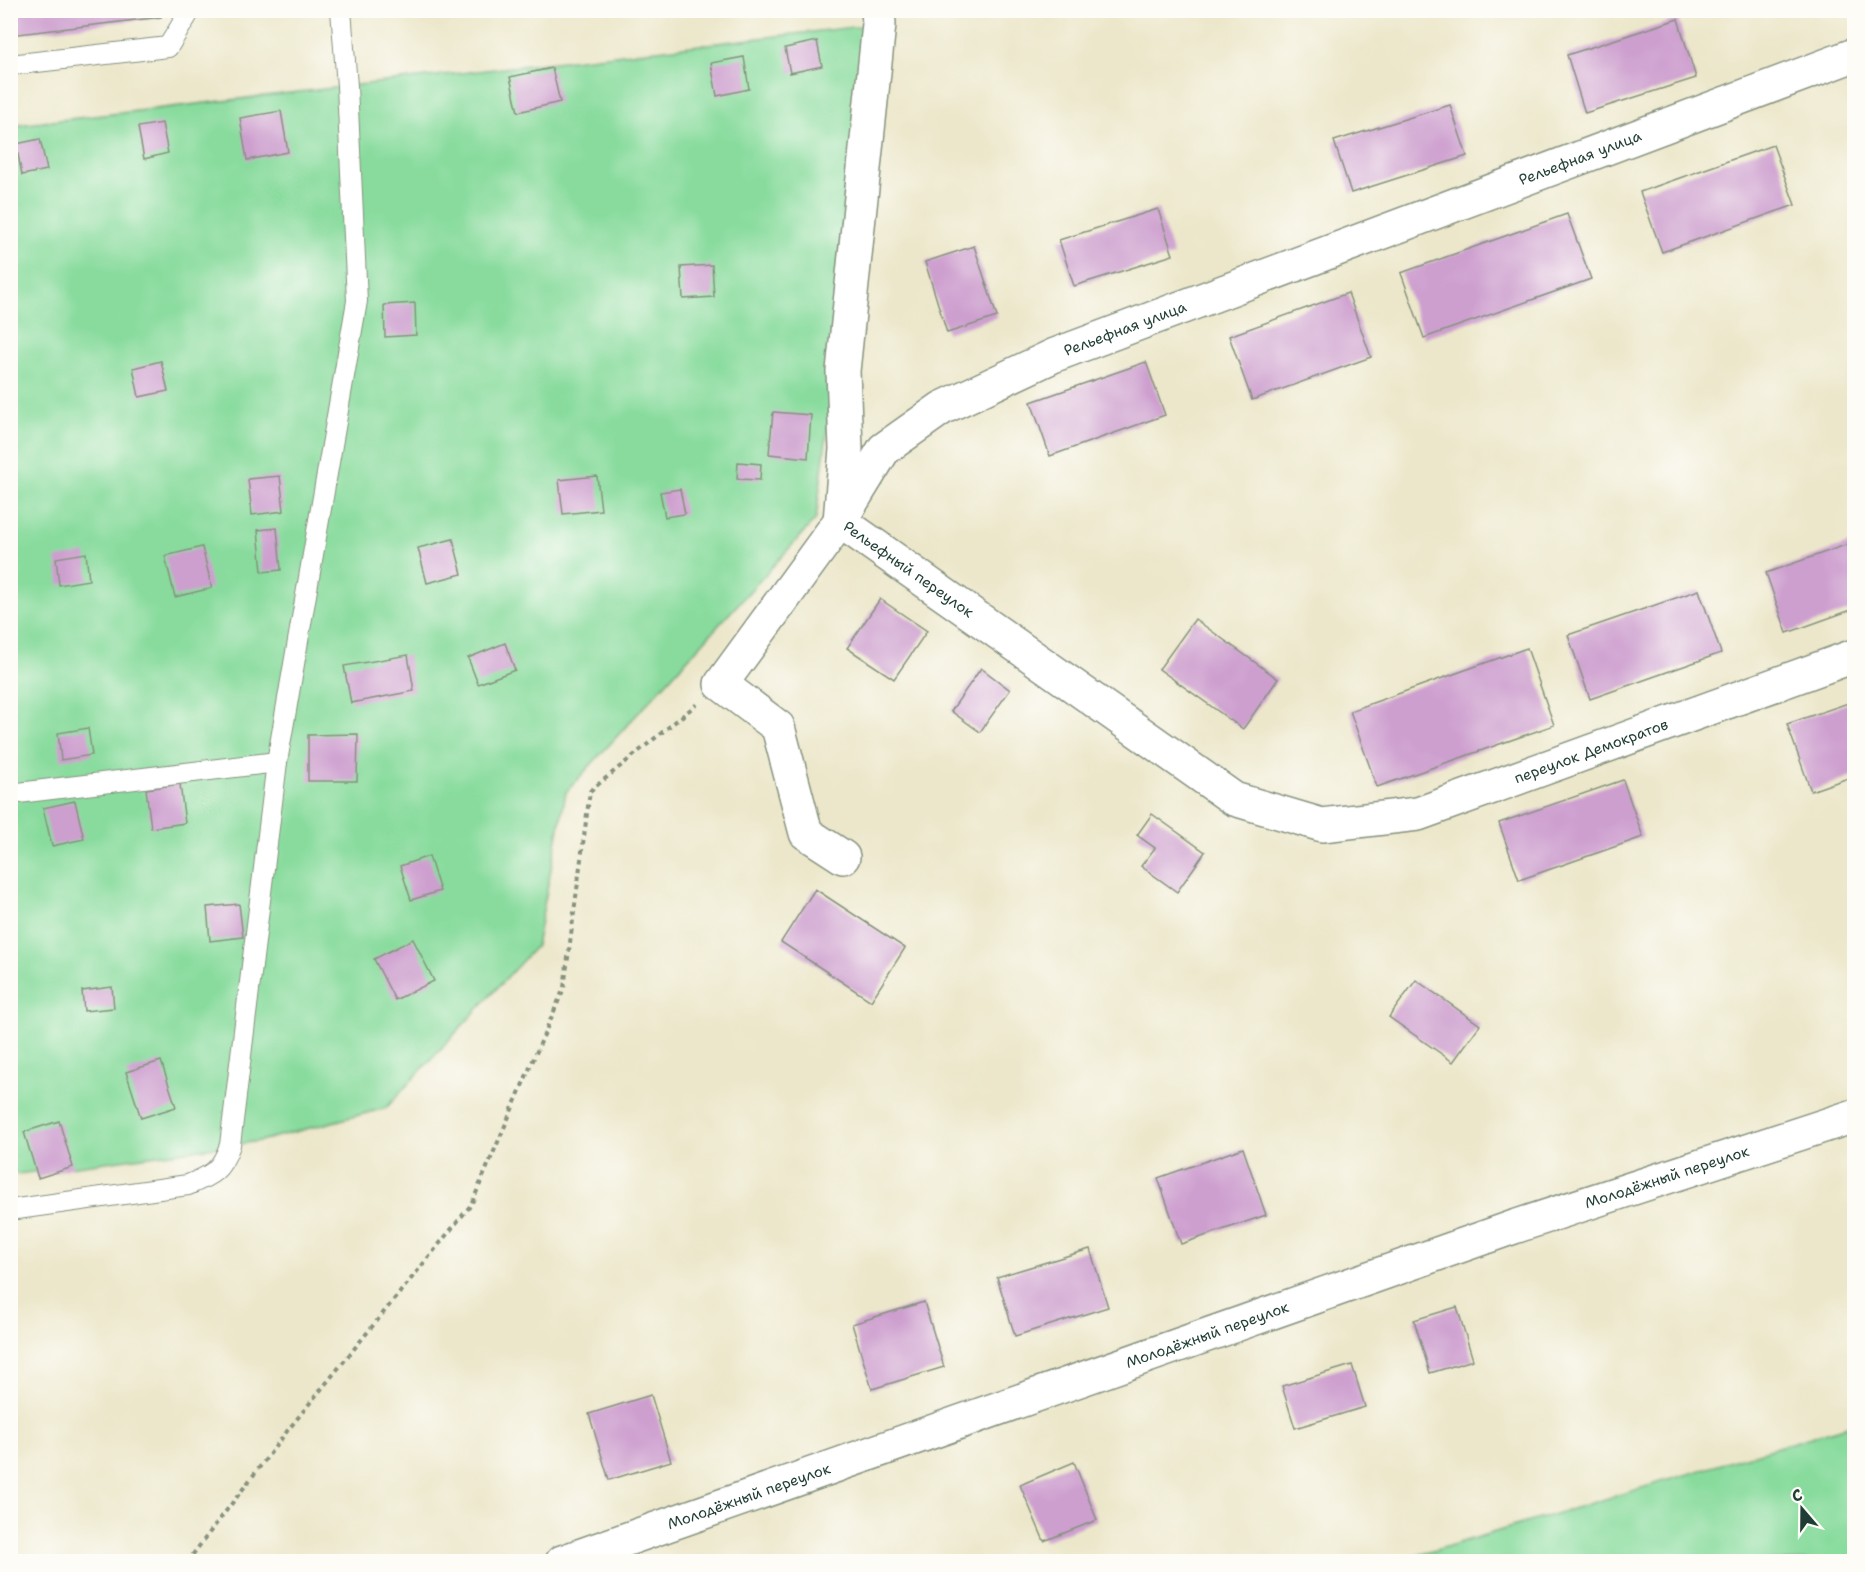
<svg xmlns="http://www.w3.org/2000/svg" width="1865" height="1572" viewBox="0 0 1865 1572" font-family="'Shantell Sans',sans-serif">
<rect width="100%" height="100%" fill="#fdfcf7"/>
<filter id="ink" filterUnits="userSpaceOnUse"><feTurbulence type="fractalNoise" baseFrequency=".0167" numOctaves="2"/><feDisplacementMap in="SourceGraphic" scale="12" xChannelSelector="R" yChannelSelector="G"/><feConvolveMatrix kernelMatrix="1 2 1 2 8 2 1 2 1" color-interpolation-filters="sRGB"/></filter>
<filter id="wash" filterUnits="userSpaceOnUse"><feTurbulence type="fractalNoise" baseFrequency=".008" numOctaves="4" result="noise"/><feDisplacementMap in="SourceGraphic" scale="24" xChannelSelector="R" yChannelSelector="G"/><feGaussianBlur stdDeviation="1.35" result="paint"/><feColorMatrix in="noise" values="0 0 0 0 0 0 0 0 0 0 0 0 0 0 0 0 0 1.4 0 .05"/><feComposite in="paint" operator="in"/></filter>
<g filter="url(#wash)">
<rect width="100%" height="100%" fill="#ece7ca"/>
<g fill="#88db9d" stroke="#548c68" stroke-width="1.5">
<path d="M879 24 816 519 566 792 536 946 386 1108 260 1141 11 1175 10 126Z"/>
<path d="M1854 1424V1561H1399Z"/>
</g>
<g id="blocks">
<g fill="#cd9fcf">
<path d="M10 10H160L161 17 10 35Z"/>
<path d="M1678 19 1696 78 1585 113 1567 55Z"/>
<path d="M817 41 822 66 790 73 785 48Z"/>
<path d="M744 57 749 89 717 96 711 63Z"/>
<path d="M552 68 560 102 518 112 510 77Z"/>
<path d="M1450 105 1467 156 1351 193 1334 141Z"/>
<path d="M281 111 288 152 247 160 240 118Z"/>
<path d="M162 123 168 153 144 159 138 127Z"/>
<path d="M40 139 47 170 22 175 16 144Z"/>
<path d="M1773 145 1795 205 1662 252 1640 192Z"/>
<path d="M1158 209 1173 255 1074 286 1059 240Z"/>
<path d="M1567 214 1591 279 1424 338 1401 273Z"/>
<path d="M974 246 997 317 947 333 925 262Z"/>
<path d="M712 265 714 297 683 299 681 267Z"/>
<path d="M1348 293 1371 357 1252 400 1229 336Z"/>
<path d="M415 303 416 335 385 337 384 305Z"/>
<path d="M161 361 168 391 139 397 133 368Z"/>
<path d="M1146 362 1165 415 1050 456 1031 402Z"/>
<path d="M773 412 811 415 808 458 769 454Z"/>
<path d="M738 462 761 464 760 480 737 479Z"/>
<path d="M280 476 284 511 252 515 248 479Z"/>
<path d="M597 476 601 510 563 514 559 480Z"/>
<path d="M680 489 685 514 665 517 660 492Z"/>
<path d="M277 528 281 570 262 572 258 530Z"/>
<path d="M453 539 462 574 427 583 418 548Z"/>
<path d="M1854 542V609L1787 633 1766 573Z"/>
<path d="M202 547 212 588 175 597 165 556Z"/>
<path d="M86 553 89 580 59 585 56 558Z"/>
<path d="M1699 590 1721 653 1590 699 1568 635Z"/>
<path d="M880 599 927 631 894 679 847 648Z"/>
<path d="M1195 619 1278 679 1243 729 1159 669Z"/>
<path d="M505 643 515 670 478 684 468 658Z"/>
<path d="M1527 648 1554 725 1377 787 1350 711Z"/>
<path d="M408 655 414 691 351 703 344 666Z"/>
<path d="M981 668 1010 690 980 732 951 711Z"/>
<path d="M1854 701V776L1811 791 1787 724Z"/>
<path d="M88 728 92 755 61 760 58 733Z"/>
<path d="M358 734 357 781H308V735Z"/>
<path d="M1623 780 1643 837 1519 880 1499 823Z"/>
<path d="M180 784 185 823 151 828 146 789Z"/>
<path d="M75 801 84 839 52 846 43 808Z"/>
<path d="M1152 814 1205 852 1177 892 1141 866 1155 848 1137 835Z"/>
<path d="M429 856 440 891 411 900 400 866Z"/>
<path d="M815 889 905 948 871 1001 781 942Z"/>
<path d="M239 904 243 937 210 941 207 907Z"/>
<path d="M413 939 434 981 395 1000 374 959Z"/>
<path d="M1416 980 1480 1025 1453 1062 1389 1017Z"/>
<path d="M112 987 114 1008 84 1011 82 991Z"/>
<path d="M161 1061 176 1107 141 1118 126 1072Z"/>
<path d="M59 1121 73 1167 38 1178 24 1132Z"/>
<path d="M1243 1148 1266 1215 1181 1244 1158 1178Z"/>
<path d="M1090 1249 1108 1307 1015 1336 997 1277Z"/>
<path d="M924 1302 944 1367 872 1389 852 1324Z"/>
<path d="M1457 1307 1473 1360 1430 1373 1414 1320Z"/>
<path d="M1352 1365 1365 1407 1295 1428 1282 1386Z"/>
<path d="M651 1395 671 1461 609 1480 589 1414Z"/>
<path d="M1074 1462 1097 1520 1044 1541 1020 1485Z"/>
</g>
</g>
</g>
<g filter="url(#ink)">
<use href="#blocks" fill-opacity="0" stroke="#86927f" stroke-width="1.5"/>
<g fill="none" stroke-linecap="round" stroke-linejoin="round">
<defs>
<g id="lane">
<path d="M10 65 168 47 187 16V10"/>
<path d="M10 794 277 762"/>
<path d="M10 1210 188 1185C212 1175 221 1171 230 1145L277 762 357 301 347 86 341 10"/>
</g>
<g id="street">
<path id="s1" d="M878 10 879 24 843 371 846 449 840 521 1234 799 1322 825 1418 814 1854 656"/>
<path id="s2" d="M843 857 806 833 778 727 721 684 840 521 884 449 942 408 1055 355 1854 55"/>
<path id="s3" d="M562 1562 1514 1227 1854 1116"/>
</g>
</defs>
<use href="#lane" stroke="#86927f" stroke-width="22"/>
<use href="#street" stroke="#86927f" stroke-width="36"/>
<path stroke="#86927f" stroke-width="4" stroke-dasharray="4.5 4.5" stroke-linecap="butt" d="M187 1562 288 1430 471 1205 564 988 590 791 697 704"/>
<use href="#lane" stroke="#fff" stroke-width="20"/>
<use href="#street" stroke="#fff" stroke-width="33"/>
</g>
</g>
<g text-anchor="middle" stroke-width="4.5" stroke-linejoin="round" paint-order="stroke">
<g font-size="15" fill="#1f3d34" stroke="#fdfcf7">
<text dy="5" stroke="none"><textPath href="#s2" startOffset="1268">Рельефная улица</textPath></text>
<text dy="5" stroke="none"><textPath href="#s2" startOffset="782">Рельефная улица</textPath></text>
<text dy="5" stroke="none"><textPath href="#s1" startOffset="597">Рельефный переулок</textPath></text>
<text dy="5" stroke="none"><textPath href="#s1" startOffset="1368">переулок Демократов</textPath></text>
<text dy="5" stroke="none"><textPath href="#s3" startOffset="1170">Молодёжный переулок</textPath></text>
<text dy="5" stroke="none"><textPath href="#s3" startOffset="684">Молодёжный переулок</textPath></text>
<text dy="5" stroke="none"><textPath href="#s3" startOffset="198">Молодёжный переулок</textPath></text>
</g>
</g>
<rect width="1865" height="1572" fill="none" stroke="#fdfcf7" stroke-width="36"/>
<g transform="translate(1802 1509) rotate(340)" stroke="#fdfcf7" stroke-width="4.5" paint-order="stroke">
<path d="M0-4.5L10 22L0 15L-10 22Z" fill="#1f3d34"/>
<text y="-9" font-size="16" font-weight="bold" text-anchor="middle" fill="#1f3d34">С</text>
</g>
</svg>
